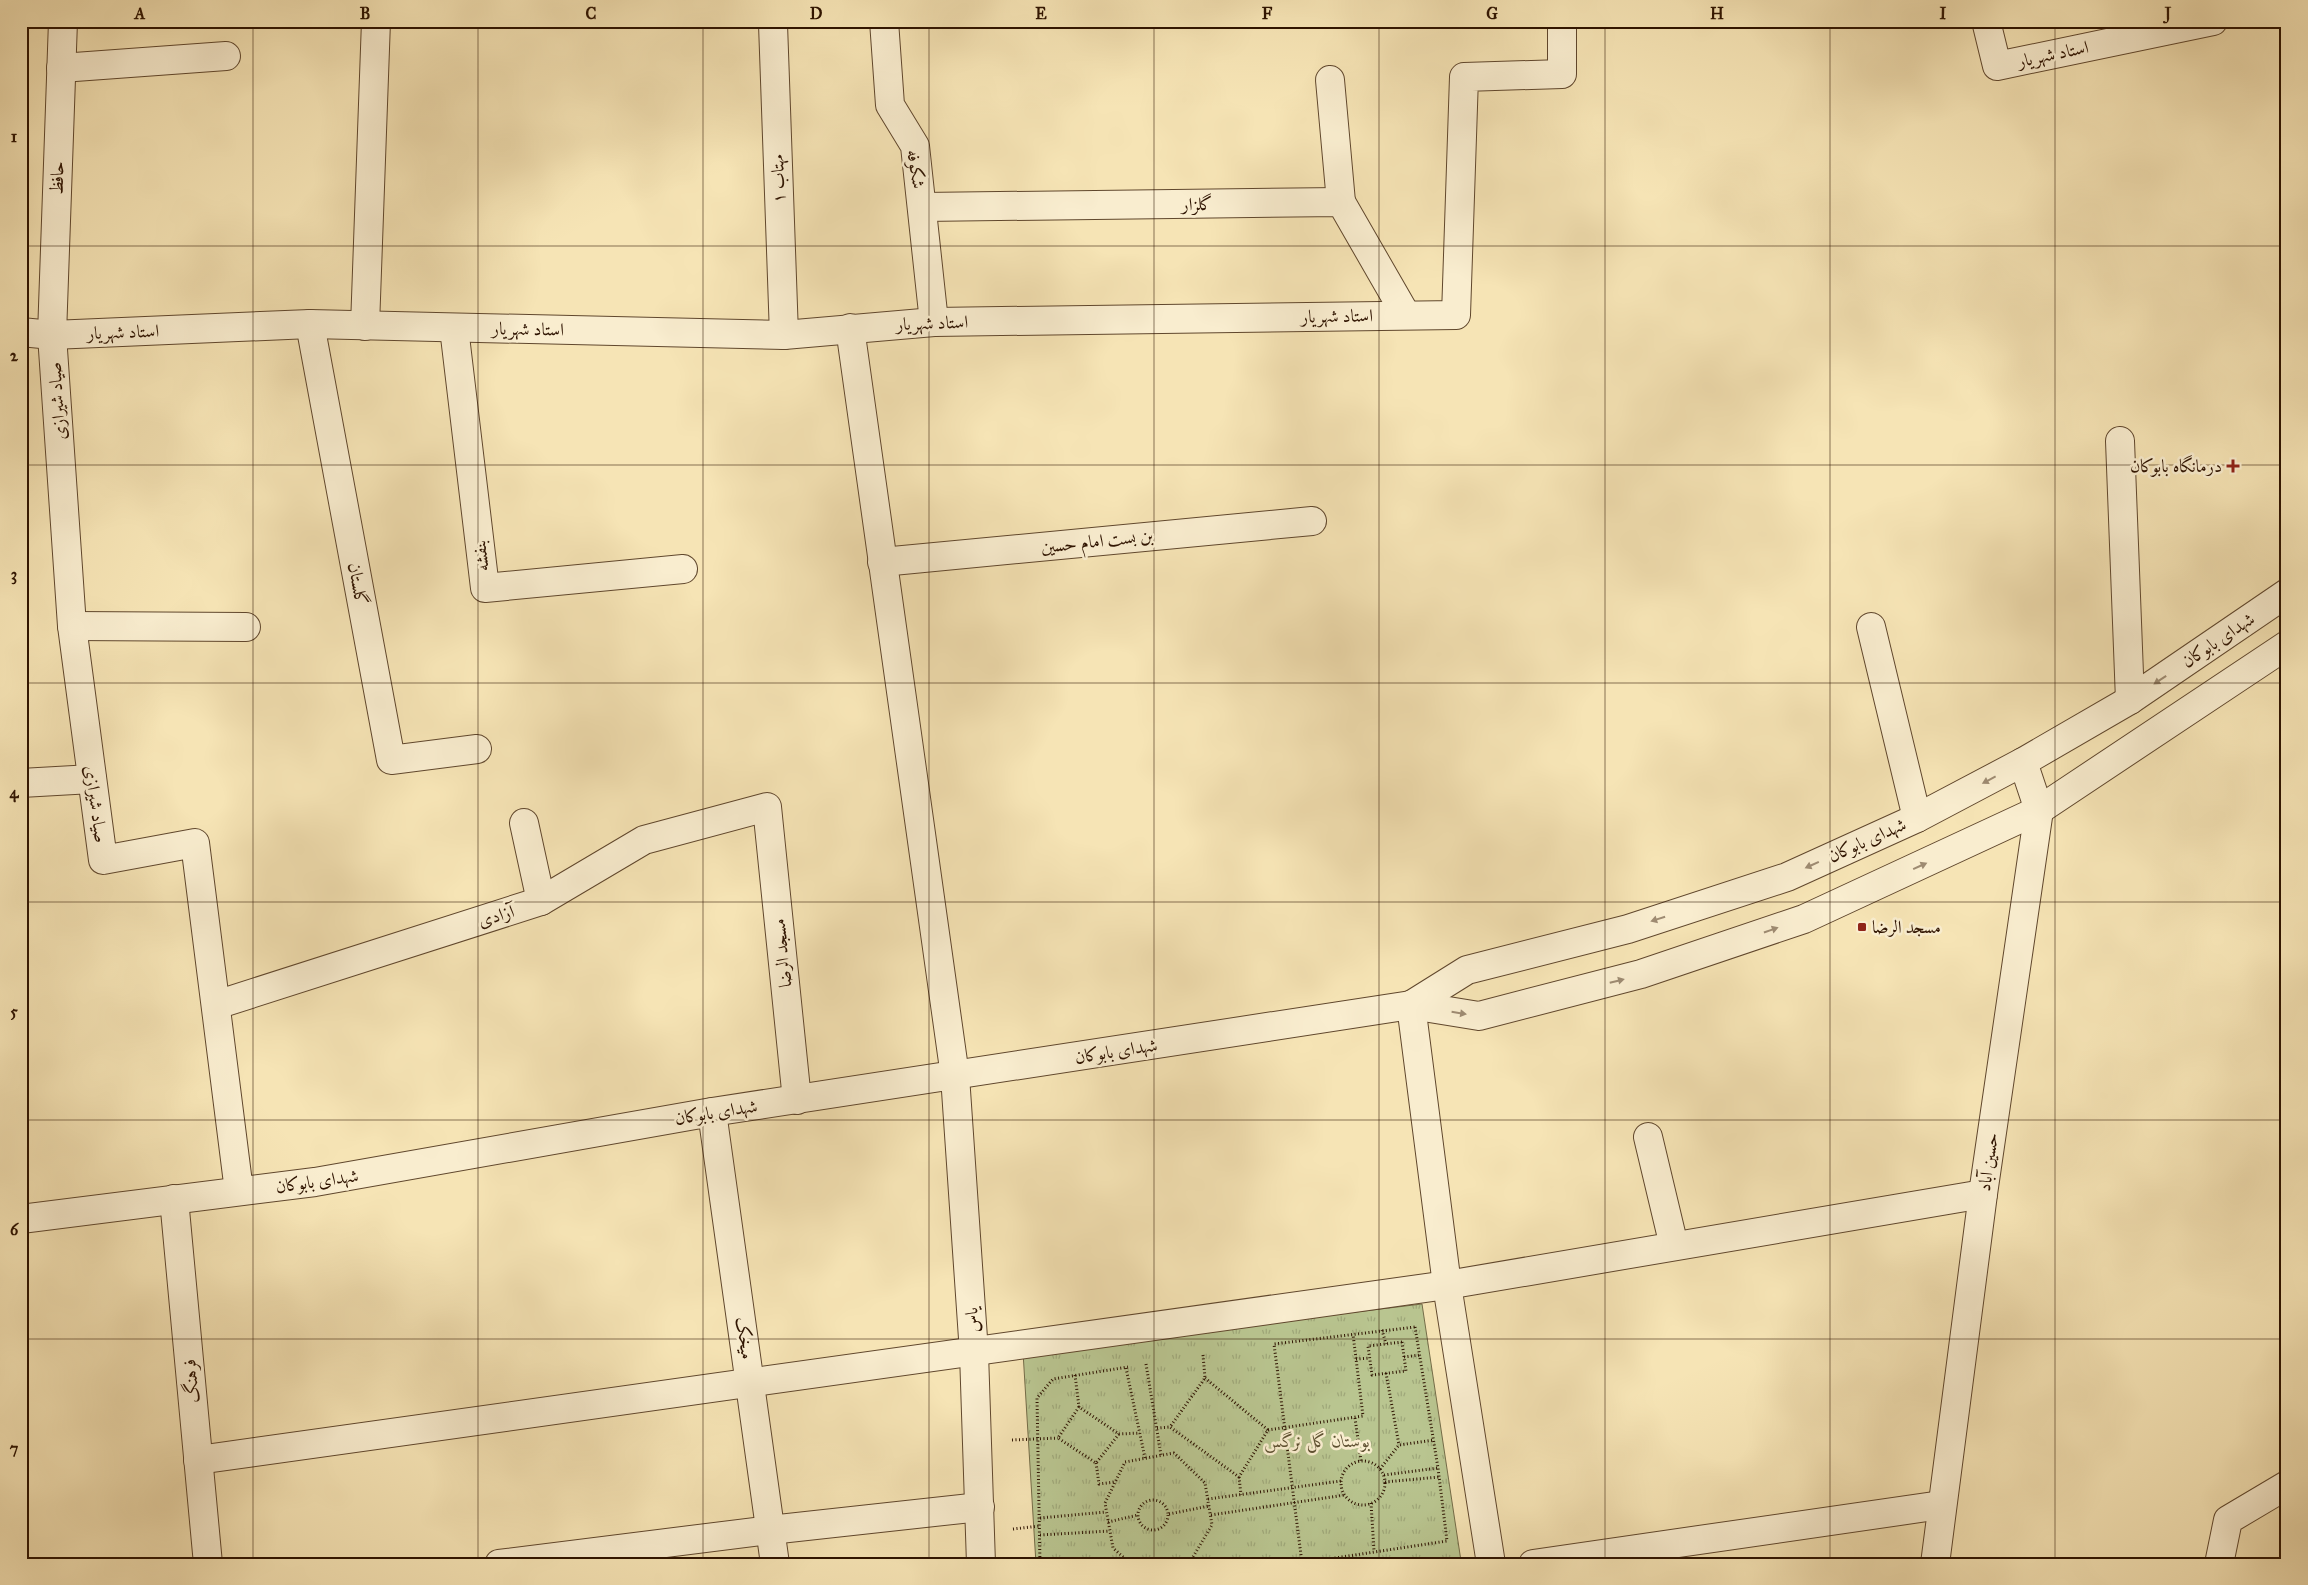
<svg xmlns="http://www.w3.org/2000/svg" width="2308" height="1585" viewBox="0 0 2308 1585" font-family="'IM FELL Great Primer',Amiri,serif">
<defs>
<pattern id="grass-tufts" width="24" height="20" patternUnits="userSpaceOnUse" patternTransform="scale(1.25)"><rect width="24" height="20" fill="#b9c590"/><path d="M3 7l-1-3M5 7V3M7 7l1-3M15 17l-1-3M17 17v-4M19 17l1-3" fill="none" stroke="#9fa87a"/></pattern>
</defs>
<rect width="100%" height="100%" fill="#f6e4b5"/>
<filter id="stains"><feTurbulence type="fractalNoise" baseFrequency=".004" numOctaves="4"/><feColorMatrix values="0 0 0 0 .2 0 0 0 0 .09 0 0 0 0 .02 0 0 0 .5 -.17"/></filter>
<radialGradient id="worn" r=".72"><stop offset=".6" stop-color="#630" stop-opacity="0"/><stop offset="1" stop-color="#630" stop-opacity=".3"/></radialGradient>
<path fill="url(#grass-tufts)" stroke="#746c48" d="M1422 1304 1461 1561 1431 1564H1036L1023 1352Z"/>
<g fill="none" stroke-linecap="round" stroke-linejoin="round">
<defs>
<g id="minor">
<path d="M63 21 52 335 72 626 103 860 195 843 239 1191"/>
<path d="M884 21 890 105 915 146 934 322"/>
<path d="M1986 21 1997 66 2213 21"/>
<path d="M773 24 784 335"/>
<path d="M61 68 226 56"/>
<path d="M1330 80 1341 202"/>
<path d="M922 207 1341 202 1406 315"/>
<path d="M310 324 391 760 477 749"/>
<path d="M365 326 376 21"/>
<path d="M454 328 485 588 683 569"/>
<path d="M850 328 955 1076 974 1353 981 1564"/>
<path d="M21 332 52 335 310 324 784 335 934 322 1456 315 1464 77 1562 74V21"/>
<path d="M2120 441 2130 700"/>
<path d="M882 562 1312 521"/>
<path d="M72 626 246 627"/>
<path d="M1871 627 1917 818"/>
<path d="M21 783 92 779"/>
<path d="M524 823 541 901"/>
<path d="M216 1005 541 901 644 840 767 807 797 1100"/>
<path d="M1411 1005 1467 970 1628 929 1787 877 1917 818 2023 762 2130 700 2287 593"/>
<path d="M1411 1005 1447 1285 1491 1564"/>
<path d="M712 1112 775 1564"/>
<path d="M1648 1137 1674 1246"/>
<path d="M174 1199 208 1564"/>
<path d="M21 1219 315 1182 712 1112 1411 1005 1479 1016 1641 974 1804 919 2039 810 2287 645"/>
<path d="M198 1460 1447 1285 1983 1194"/>
<path d="M499 1564 770 1530 980 1507"/>
<path d="M1533 1564 1941 1505"/>
<path d="M1935 1564 1983 1194 2039 810 2023 762"/>
<path d="M2219 1564 2228 1520 2287 1485"/>
</g>
</defs>
<use href="#minor" stroke="#60472d" stroke-width="30"/>
<g stroke="#2e1300" stroke-width="3" stroke-dasharray="1 2.5" stroke-linecap="butt">
<path d="M1415 1327 1438 1468 1447 1541 1302 1563 1274 1344Z"/>
<path d="M1382 1330 1386 1344"/>
<path d="M1402 1342 1406 1371 1372 1375 1368 1346Z"/>
<path d="M1203 1355 1205 1378 1170 1427 1239 1477 1268 1430 1205 1378"/>
<path d="M1404 1357 1420 1355"/>
<path d="M1356 1359 1370 1358"/>
<path d="M1146 1364 1161 1455"/>
<path d="M1126 1368 1145 1458"/>
<path d="M1386 1373 1399 1445"/>
<path d="M1075 1375 1079 1407"/>
<path d="M1355 1418 1361 1461"/>
<path d="M1157 1428 1170 1427"/>
<path d="M1268 1430 1363 1416 1353 1334"/>
<path d="M1119 1434 1096 1463 1058 1438 1079 1407 1119 1434 1140 1433"/>
<path d="M1012 1440 1058 1438"/>
<circle cx="1363" cy="1483" r="22"/>
<path d="M1096 1463 1099 1484 1115 1482"/>
<path d="M1380 1469 1399 1445 1434 1440"/>
<path d="M1384 1475 1438 1468"/>
<path d="M1239 1477 1241 1495"/>
<path d="M1385 1482 1439 1477"/>
<path d="M1208 1499 1341 1481"/>
<circle cx="1153" cy="1515" r="15"/>
<path d="M1371 1503 1374 1551"/>
<path d="M1169 1514 1209 1506"/>
<path d="M1211 1515 1345 1495"/>
<path d="M1040 1518 1106 1512"/>
<path d="M1108 1522 1138 1515"/>
<path d="M1013 1529 1040 1526"/>
<path d="M1040 1535 1110 1531"/>
<path d="M1040 1564 1037 1398 1053 1379 1128 1367"/>
<path d="M1131 1564 1113 1548 1105 1503 1125 1462 1174 1453 1205 1483 1212 1525 1190 1562 1180 1564"/>
<path d="M1293 1564 1302 1563"/>
</g>
<use href="#minor" stroke="#f9edcf" stroke-width="28"/>
</g>
<defs><path id="oneway-solid" d="M-6-.8H1V-3.2L6.5 0L1 3.2V.8H-6Z" transform="scale(1.25)"/></defs>
<g fill="#9e8b72">
<use href="#oneway-solid" transform="translate(2160 680) rotate(146)"/>
<use href="#oneway-solid" transform="translate(1989 780) rotate(152)"/>
<use href="#oneway-solid" transform="translate(1812 865) rotate(156)"/>
<use href="#oneway-solid" transform="translate(1920 866) rotate(-24)"/>
<use href="#oneway-solid" transform="translate(1658 919) rotate(162)"/>
<use href="#oneway-solid" transform="translate(1771 930) rotate(-19)"/>
<use href="#oneway-solid" transform="translate(1617 981) rotate(-14)"/>
<use href="#oneway-solid" transform="translate(1459 1013) rotate(9)"/>
</g>
<path fill="none" stroke="#2e1300" stroke-width="1" stroke-opacity="0.55" d="M253 21V1564M478 21V1564M703 21V1564M929 21V1564M1154 21V1564M1379 21V1564M1605 21V1564M1830 21V1564M2055 21V1564M21 246H2287M21 465H2287M21 683H2287M21 902H2287M21 1120H2287M21 1339H2287"/>
<g fill="#8f2418" stroke="#f9edcf" stroke-width="2">
<path d="M2230.5 458.5h5v5h5v5h-5v5h-5v-5h-5v-5h5z"/>
<rect x="1857" y="922" width="10" height="10" rx="2.5"/>
</g>
<g text-anchor="middle" stroke-width="5" stroke-linejoin="round" paint-order="stroke">
<g font-size="18" fill="#2e1300" stroke="#f9edcf">
<text transform="translate(2053 54) rotate(-12)" y="6">استاد شهریار</text>
<text transform="translate(916 169) rotate(81)" y="6">شکوفه</text>
<text transform="translate(57 178) rotate(-88)" y="6">حافظ</text>
<text transform="translate(778 179) rotate(-92)" y="6">مهتاب ۱</text>
<text transform="translate(1197 204) rotate(-1)" y="6">گلزار</text>
<text transform="translate(1337 316) rotate(-1)" y="6">استاد شهریار</text>
<text transform="translate(932 323) rotate(-2)" y="6">استاد شهریار</text>
<text transform="translate(528 329) rotate(1)" y="6">استاد شهریار</text>
<text transform="translate(123 332) rotate(-2)" y="6">استاد شهریار</text>
<text transform="translate(57 401) rotate(-94)" y="6">صیاد شیرازی</text>
<text transform="translate(1097 541) rotate(-6)" y="6">بن بست امام حسین</text>
<text transform="translate(481 556) rotate(-97)" y="6">بنفشه</text>
<text transform="translate(358 584) rotate(80)" y="6">گلستان</text>
<text transform="translate(2218 640) rotate(-34)" y="6">شهدای بابوکان</text>
<text transform="translate(96 804) rotate(82)" y="6">صیاد شیرازی</text>
<text transform="translate(1867 840) rotate(-24)" y="6">شهدای بابوکان</text>
<text transform="translate(496 916) rotate(-17)" y="6">آزادی</text>
<text transform="translate(782 953) rotate(-96)" y="6">مسجد الرضا</text>
<text transform="translate(1116 1051) rotate(-9)" y="6">شهدای بابوکان</text>
<text transform="translate(716 1112) rotate(-9)" y="6">شهدای بابوکان</text>
<text transform="translate(1988 1162) rotate(-82)" y="6">حسین آباد</text>
<text transform="translate(317 1181) rotate(-8)" y="6">شهدای بابوکان</text>
<text transform="translate(972 1320) rotate(-94)" y="6">یاس</text>
<text transform="translate(745 1338) rotate(82)" y="6">میخک</text>
<text transform="translate(191 1381) rotate(-95)" y="6">فرهنگ</text>
</g>
<g font-size="18" fill="#2e1300" stroke="#f9edcf" text-anchor="end">
<text x="2222" y="472">درمانگاه بابوکان</text>
<text x="1872" y="933" text-anchor="start">مسجد الرضا</text>
</g>
<g font-size="18" font-style="italic" fill="#5f5132" stroke="#f9edcf">
<text x="1317" y="1447">بوستان گل نرگس</text>
</g>
</g>
<rect width="2308" height="1585" fill="none" stroke="#f6e4b5" stroke-width="55"/>
<rect x="28" y="28" width="2252" height="1530" fill="none" stroke="#2e1300" stroke-width="2"/>
<g font-size="16" text-anchor="middle" font-weight="bold" fill="#2e1300">
<text x="140" y="19">A</text>
<text x="365" y="19">B</text>
<text x="591" y="19">C</text>
<text x="816" y="19">D</text>
<text x="1041" y="19">E</text>
<text x="1267" y="19">F</text>
<text x="1492" y="19">G</text>
<text x="1717" y="19">H</text>
<text x="1943" y="19">I</text>
<text x="2168" y="19">J</text>
<text x="14" y="142">1</text>
<text x="14" y="361">2</text>
<text x="14" y="580">3</text>
<text x="14" y="798">4</text>
<text x="14" y="1017">5</text>
<text x="14" y="1235">6</text>
<text x="14" y="1454">7</text>
</g>
<rect width="100%" height="100%" filter="url(#stains)"/>
<rect width="100%" height="100%" fill="url(#worn)"/>
</svg>
